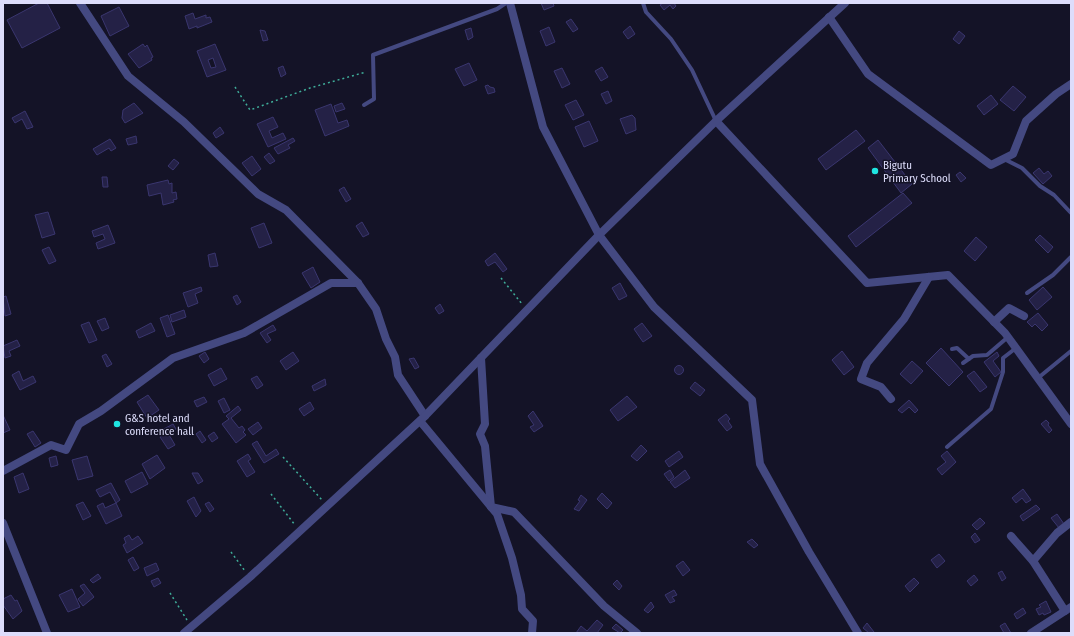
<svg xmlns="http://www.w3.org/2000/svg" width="1074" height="636" viewBox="0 0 1074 636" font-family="'Fira Sans Condensed',sans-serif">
<rect width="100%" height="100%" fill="#141327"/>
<g fill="#242146" stroke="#3a366f" fill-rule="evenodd">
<path d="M39 3H47L60 28 22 48 7 20Z"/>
<path d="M541 3H553L554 6 544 10Z"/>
<path d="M663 3H674L676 6 673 9 670 5 664 10 660 5Z"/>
<path d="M119 7 129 26 110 36 101 16Z"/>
<path d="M193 13 195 19 206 15V18L210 17 212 22 197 28V26L189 29 185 16Z"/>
<path d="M571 19 578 29 573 32 566 22Z"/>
<path d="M630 26 635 34 628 39 623 32Z"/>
<path d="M549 27 555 42 546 46 540 31Z"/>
<path d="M471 28 473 37 468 40 465 30Z"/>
<path d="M260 30 265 31 268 40 263 41Z"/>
<path d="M959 31 965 36 959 44 953 39Z"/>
<path d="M143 44 145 47 147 45 153 57 151 58 152 60 139 68 128 54Z"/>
<path d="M215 44 226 70 207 77 197 51ZM213 58 216 67 211 68 208 60Z"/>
<path d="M469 63 477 80 464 86 455 69Z"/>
<path d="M283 66 286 74 281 77 278 68Z"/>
<path d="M602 67 608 77 601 81 595 71Z"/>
<path d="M562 68 570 84 562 88 554 71Z"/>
<path d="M488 85 490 87 494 88 495 92 488 94 485 86Z"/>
<path d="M1013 86 1026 97 1014 111 1000 100Z"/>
<path d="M608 91 612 101 606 104 601 94Z"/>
<path d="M991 95 998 104 984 115 977 106Z"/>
<path d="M576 100 584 115 573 120 565 105Z"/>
<path d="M134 103 143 113 125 123 122 118 123 110Z"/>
<path d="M342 103 345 109 336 112 334 106Z"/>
<path d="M331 104 338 123 347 120 349 126 325 136 315 110Z"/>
<path d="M25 111 33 127 27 129 22 119 15 123 12 118Z"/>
<path d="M632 115 635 118 636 130 626 134 620 119Z"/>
<path d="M273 117 278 127 269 131 272 138 283 133 286 139 268 147 257 124Z"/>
<path d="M589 121 598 141 584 147 575 127Z"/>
<path d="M220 127 224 133 216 138 213 133Z"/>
<path d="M856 130 865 141 826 170 818 159Z"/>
<path d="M136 136 137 143 128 145 126 139Z"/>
<path d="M293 138 295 141 288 145 290 148 278 154 274 148Z"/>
<path d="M110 139 116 148 111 151 109 148 97 155 93 149Z"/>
<path d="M878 140 912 184 901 193 868 148Z"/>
<path d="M269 153 275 161 270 164 264 157Z"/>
<path d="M252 156 261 169 252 176 242 163Z"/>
<path d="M174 159 179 163 173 170 168 166Z"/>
<path d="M1039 168 1044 174 1048 171 1052 176 1043 184 1033 173Z"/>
<path d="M960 172 966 178 961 182 956 175Z"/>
<path d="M102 177H107L108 187H103Z"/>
<path d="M168 180 169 184 172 183V193L176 192 177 199 173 200 174 202 163 205 161 193 149 196 147 185Z"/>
<path d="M344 187 351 199 346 202 339 190Z"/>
<path d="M903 193 912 203 856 247 848 236Z"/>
<path d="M48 212 55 234 42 238 35 215Z"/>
<path d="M362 222 369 234 363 237 356 226Z"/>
<path d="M264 223 272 243 259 248 251 228Z"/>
<path d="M108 225 115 243 98 249 96 243 105 239 103 234 94 237 92 231Z"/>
<path d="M1040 235 1053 247 1048 253 1035 240Z"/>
<path d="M976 237 987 247 975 261 964 251Z"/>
<path d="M49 247 56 261 49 264 42 250Z"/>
<path d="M215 253 218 266 210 267 208 255Z"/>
<path d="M495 253 507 269 503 272 495 262 488 266 485 261Z"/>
<path d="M313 267 320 282 311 288 302 273Z"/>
<path d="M620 283 627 296 619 300 612 288Z"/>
<path d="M201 287 202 291 195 294 198 303 188 307 183 293Z"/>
<path d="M1043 287 1052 297 1037 310 1029 300Z"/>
<path d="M237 295 241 302 237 305 233 297Z"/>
<path d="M6 296 11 314 5 316 3 297Z"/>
<path d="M440 304 444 311 439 314 435 308Z"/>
<path d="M184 310 186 317 172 322 170 315Z"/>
<path d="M1038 313 1048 325 1042 331 1035 324 1032 327 1027 322Z"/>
<path d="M168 315 175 334 167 337 160 318Z"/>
<path d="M105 318 109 328 102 331 97 321Z"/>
<path d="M89 322 97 340 89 343 81 325Z"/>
<path d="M151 323 155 331 139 338 136 331Z"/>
<path d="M642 323 652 336 643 342 634 329Z"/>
<path d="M273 325 276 330 267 334 271 340 267 343 260 333Z"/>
<path d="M17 340 20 346 9 351 11 356 5 358 3 346Z"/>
<path d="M941 348 963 372 949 386 926 363Z"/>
<path d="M842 351 854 367 844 375 832 360Z"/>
<path d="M205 352 209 359 204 363 199 356Z"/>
<path d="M293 352 299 361 286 370 280 361Z"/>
<path d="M997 352 999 356 993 361 1001 372 995 377 984 362Z"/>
<path d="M106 354 112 364 107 367 102 356Z"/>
<path d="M414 358 419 367 415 369 409 359Z"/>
<path d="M912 361 923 371 911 384 900 374Z"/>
<circle cx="679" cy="370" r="4.5"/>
<path d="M221 368 227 379 214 386 208 375Z"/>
<path d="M19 371 23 381 33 376 36 382 20 390 12 375Z"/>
<path d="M974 371 987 387 980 392 967 376Z"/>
<path d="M257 376 263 385 257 389 251 379Z"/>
<path d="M325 379 326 385 314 391 312 386Z"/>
<path d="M695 382 705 390 700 396 690 388Z"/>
<path d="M148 395 159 410 147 418 137 402Z"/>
<path d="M627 396 637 407 618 421 610 410Z"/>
<path d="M204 397 207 402 197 407 194 401Z"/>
<path d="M224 398 230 410 224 413 218 401Z"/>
<path d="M909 400 918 410 915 413 909 407 902 413 898 410Z"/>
<path d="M310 402 314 409 304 416 299 409Z"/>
<path d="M238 406 241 410 231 418 239 428 242 426 245 430 243 432 246 435 236 443 222 424 229 419 226 416Z"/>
<path d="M533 411 543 426 534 432 530 427 534 425 528 416Z"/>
<path d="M726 414 730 419 728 421 732 427 727 431 718 420Z"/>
<path d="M3 415 10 430 3 433Z"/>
<path d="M1046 420 1049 423 1048 425 1052 430 1049 433 1041 424Z"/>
<path d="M258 422 262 428 253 435 248 429Z"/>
<path d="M173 424 176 429 168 433 175 445 168 449 160 437 164 434 162 430Z"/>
<path d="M33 431 41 443 35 447 27 434Z"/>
<path d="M200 431 206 440 202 443 196 434Z"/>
<path d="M214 432 218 438 212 442 208 436Z"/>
<path d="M257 441 266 456 276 449 279 454 264 463 252 444Z"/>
<path d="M641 445 647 451 637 461 631 456Z"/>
<path d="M679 451 683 457 669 467 665 461Z"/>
<path d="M947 451 956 462 942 475 937 469 946 462 941 456Z"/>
<path d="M248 454 251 459 248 461 255 472 247 477 237 461Z"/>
<path d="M157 455 165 468 150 479 142 464Z"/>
<path d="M56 456 58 465 51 467 49 458Z"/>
<path d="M87 456 93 476 78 480 72 460Z"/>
<path d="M670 470 674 477 669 481 664 474Z"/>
<path d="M685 470 690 478 675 488 670 482Z"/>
<path d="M142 472 148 484 131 493 125 481Z"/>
<path d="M23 473 29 489 19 493 14 477Z"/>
<path d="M192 473H198L203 481 198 484Z"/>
<path d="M111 483 120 500 116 503 110 492 100 497 96 490Z"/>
<path d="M1023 489 1031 500 1026 503 1022 498 1016 503 1012 498Z"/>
<path d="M602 493 612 503 607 509 597 499Z"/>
<path d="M581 495 587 500 579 511 574 509 580 501 578 500Z"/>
<path d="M194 497 201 511 196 517 187 501Z"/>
<path d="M83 502 91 516 83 520 76 505Z"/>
<path d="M209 502 214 509 210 512 205 504Z"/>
<path d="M103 503 105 508 116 503 122 516 106 524 97 506Z"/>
<path d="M1036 505 1040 509 1023 521 1020 516Z"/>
<path d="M1057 514 1064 524 1059 528 1051 518Z"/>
<path d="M980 518 985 523 977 530 972 525Z"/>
<path d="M975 533 980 540 975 543 971 537Z"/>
<path d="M129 535 132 540 138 536 143 543 127 553 123 545 126 543 124 538Z"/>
<path d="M752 539 758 545 754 548 747 542Z"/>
<path d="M939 554 945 561 937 568 931 560Z"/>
<path d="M133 557 139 568 134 571 128 560Z"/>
<path d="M683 561 690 570 683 576 676 566Z"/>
<path d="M156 563 159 570 147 576 144 568Z"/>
<path d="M1002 571 1006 578 1002 581 998 573Z"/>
<path d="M98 574 101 578 93 583 90 580Z"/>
<path d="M974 575 978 580 971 586 967 581Z"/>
<path d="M158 578 161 583 154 587 151 581Z"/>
<path d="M914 578 919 583 910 592 905 586Z"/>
<path d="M617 580 622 586 619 590 613 584Z"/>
<path d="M84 584 94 597 83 606 78 599 85 593 80 586Z"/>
<path d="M72 589 80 607 68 612 59 595Z"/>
<path d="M674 590 677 595 672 597 675 601 670 603 665 595Z"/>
<path d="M11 595 15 601 17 600 22 611 13 619 3 605V599Z"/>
<path d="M1046 601 1051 612 1044 615 1043 613 1039 615 1036 609 1041 607 1039 605Z"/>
<path d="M651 602 654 607 648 613 644 610Z"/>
<path d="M1023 608 1026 613 1017 619 1014 614Z"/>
<path d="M597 620 603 625 597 633H576L581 626 587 631Z"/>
<path d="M867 623 874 632V633H869L863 628Z"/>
<path d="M1005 623 1011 633H1004L1000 626Z"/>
<path d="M616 624 623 630 620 633 612 628Z"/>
</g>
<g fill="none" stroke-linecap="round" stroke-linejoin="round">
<g stroke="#3fad99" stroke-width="1.5" stroke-dasharray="2 3" stroke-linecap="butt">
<path d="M235 87 250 110 310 88 366 72"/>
<path d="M501 278 522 304"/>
<path d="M283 457 322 500"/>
<path d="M271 494 295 525"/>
<path d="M231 552 245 571"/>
<path d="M170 593 187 620"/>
</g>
<g stroke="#444981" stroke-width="4">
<path d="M643 3 646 12 671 39 692 70 716 121"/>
<path d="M364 105 374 99 373 55 497 9 506 3"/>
<path d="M1004 159 1022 168 1040 186 1054 195 1071 213"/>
<path d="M1027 293 1053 275 1071 257"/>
<path d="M952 349 957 348 969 359"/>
<path d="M963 363 973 356 987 355 1008 337"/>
<path d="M1038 378 1071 351"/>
<path d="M947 447 991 409 1003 372V358L1016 348"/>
</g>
<g stroke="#444981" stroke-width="8">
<path d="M80 3 128 76 184 122 258 194 286 210 358 283 376 309 386 339 395 357 398 375 425 416"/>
<path d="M510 3 543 127 599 235 654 307 752 400 760 464 809 552 858 633"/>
<path d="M829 17 868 74 991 165 1013 154 1026 121 1056 94 1071 84"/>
<path d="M716 121 867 283 948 275 1005 333 1071 424"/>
<path d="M994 322 1009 308 1024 316"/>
<path d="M481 358 485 424 480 434 485 446 491 507 514 512 604 606 637 633"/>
<path d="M891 399 881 387 861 379 867 363 904 319 929 277"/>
<path d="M420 421 497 514 512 558 521 595 522 609 533 621 532 633"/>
<path d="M3 471 51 445 66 450 79 424 101 411 173 358 244 333 331 283H358"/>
<path d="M3 523 47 633"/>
<path d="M1011 536 1033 561 1065 611 1071 607"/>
<path d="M1033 561 1057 533 1071 522"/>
<path d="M184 633 250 577 425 416 599 235 716 121 845 3"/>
<path d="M1031 633 1065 611"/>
</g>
</g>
<g fill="#1fe5e1" stroke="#141327" stroke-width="1.5">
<circle cx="875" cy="171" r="4"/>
<circle cx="117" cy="424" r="4"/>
</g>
<g text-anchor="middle" stroke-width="3" stroke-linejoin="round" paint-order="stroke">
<g font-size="11" fill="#ddddfb" stroke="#141327" text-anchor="start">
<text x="883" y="169">Bigutu<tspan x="883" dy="13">Primary School</tspan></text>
<text x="125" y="422">G&amp;S hotel and<tspan x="125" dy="13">conference hall</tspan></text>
</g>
</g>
<rect width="1074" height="636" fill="none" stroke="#ddddfb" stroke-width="8"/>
</svg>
